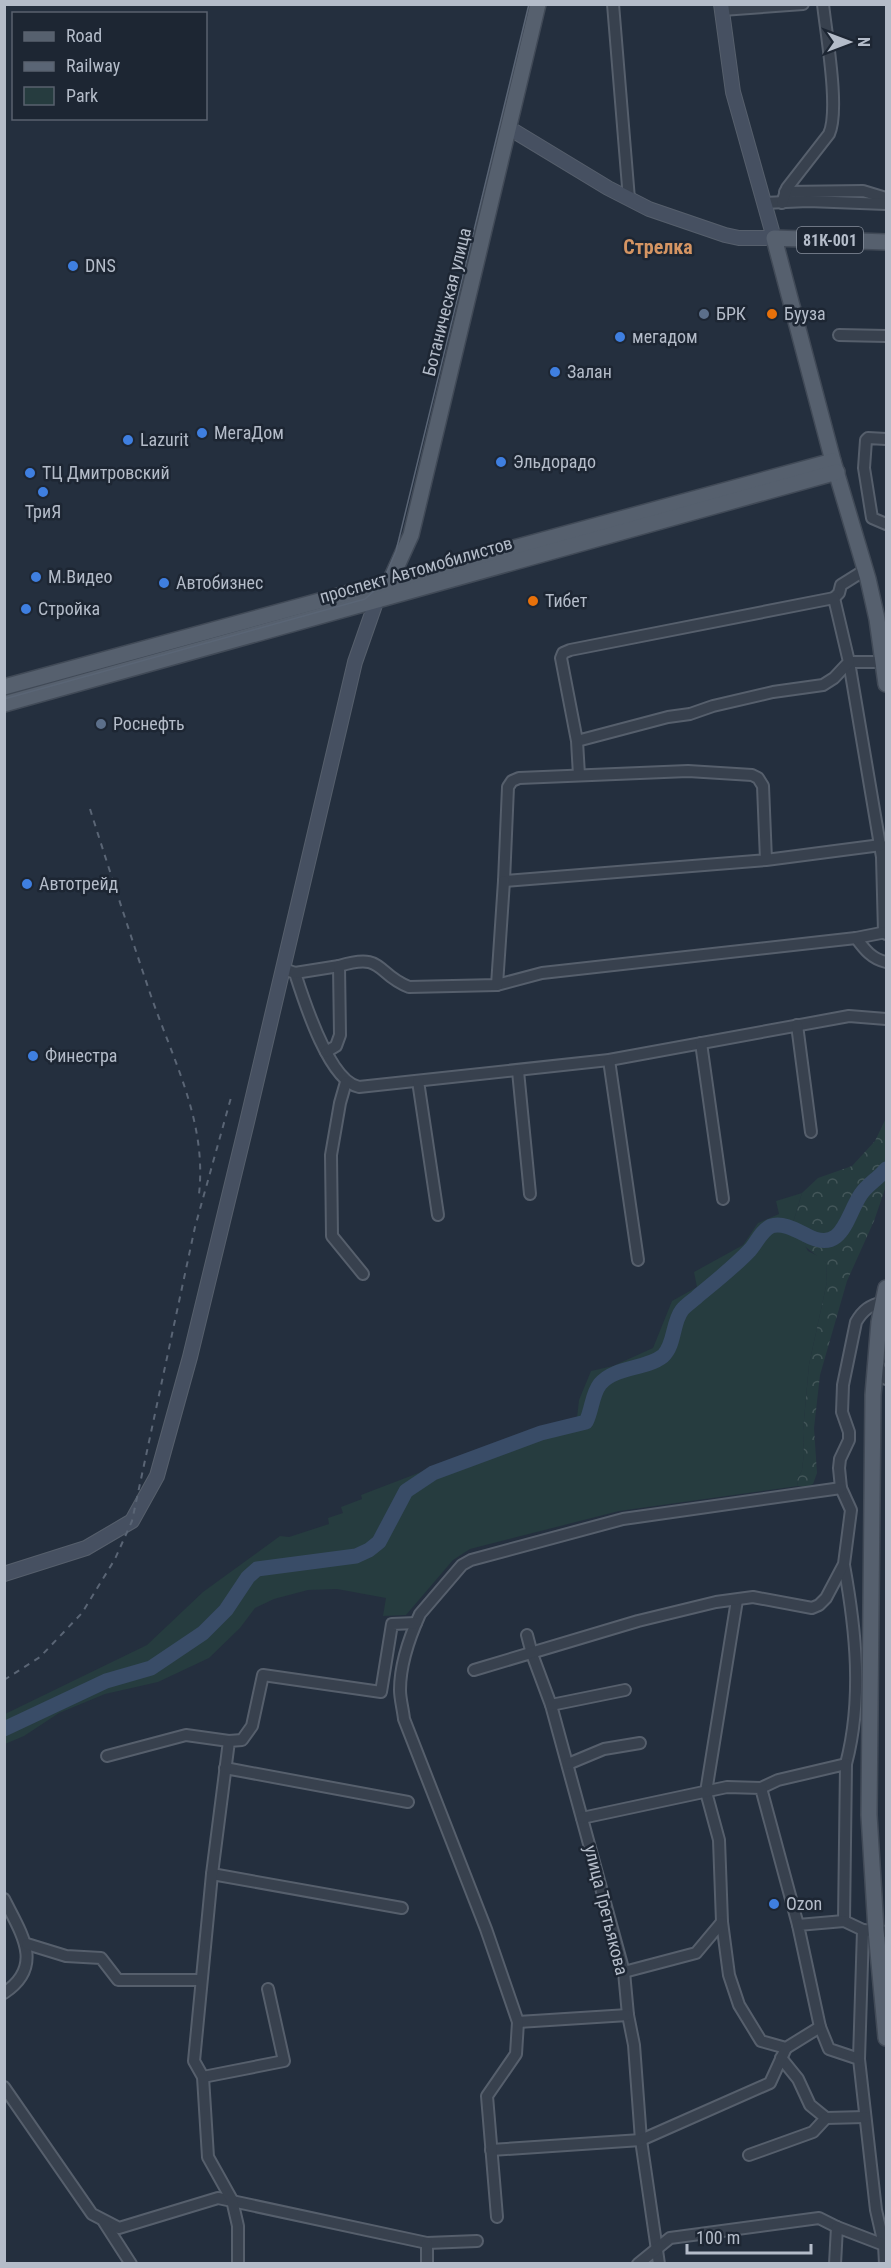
<svg xmlns="http://www.w3.org/2000/svg" width="891" height="2268" viewBox="0 0 891 2268" font-family="'Roboto Condensed',sans-serif">
<defs>
<pattern id="forest-crowns" width="20" height="18" patternUnits="userSpaceOnUse" patternTransform="scale(1.5)"><rect width="20" height="18" fill="#263c3f"/><path d="M2 6a3 3 0 1 1 6 0M12 15a3 3 0 1 1 6 0" fill="none" stroke="#435659"/></pattern>
</defs>
<rect width="100%" height="100%" fill="#242f3e"/>
<path fill="#263c3f" d="M802 1193 793 1223 808 1251 820 1257 826 1263 827 1282 809 1365 803 1431 804 1454 802 1470 797 1480 798 1486 619 1511 470 1549 453 1560 406 1615 383 1616 386 1598 337 1589 308 1590 274 1599 255 1608 240 1628 209 1658 158 1682 105 1694 59 1713 24 1736 5 1744V1714L147 1645 203 1592 280 1536 289 1537 329 1524 328 1518 343 1513 341 1507 362 1499 361 1495 502 1441 577 1418 579 1400 591 1371 613 1366 653 1348 672 1301 697 1287 694 1272 743 1245 758 1223 779 1214 776 1201Z"/>
<path fill="url(#forest-crowns)" d="M886 1118V1186L874 1221 847 1281 820 1375 814 1428 817 1473 813 1484 806 1487 798 1486 797 1480 802 1470 804 1454 803 1431 809 1365 827 1282 826 1263 797 1240 793 1223 802 1193 818 1178 852 1166 875 1141Z"/>
<g fill="none" stroke-linecap="round" stroke-linejoin="round">
<path stroke="#394c67" stroke-width="15" d="M4 1729 106 1681 151 1668 203 1633 226 1610 248 1577 257 1569 356 1556 369 1550 379 1542 406 1491 433 1473 541 1433 586 1422C592 1410 592 1394 600 1384 615 1366 645 1370 663 1356 675 1345 672 1323 682 1310 686 1305 694 1300 699 1295 716 1281 735 1266 750 1250 757 1242 761 1231 771 1226 782 1222 796 1230 806 1235 843 1255 846 1216 861 1194 868 1184 879 1178 886 1169"/>
<defs>
<g id="street">
<path d="M613 4 629 199"/>
<path d="M722 10 803 4"/>
<path d="M785 192 863 191 886 198"/>
<path d="M764 203 808 201 886 204"/>
<path d="M782 203 787 188 829 134C840 110 826 33 823 4"/>
<path d="M839 335 886 336"/>
<path d="M886 439 868 438 866 440 864 468 872 518 886 524"/>
<path d="M834 598 839 593 841 585 865 570"/>
<path d="M884 662H849L882 857 884 932 886 934"/>
<path d="M577 741 668 717 690 714 713 706 773 692 823 685 834 678 849 662 834 598 570 650 563 653 561 658 577 741 579 775"/>
<path d="M766 860 763 786 758 778 752 775 688 771 519 778 512 781 508 787 504 881 766 860 881 845"/>
<path d="M856 938C865 950 872 959 886 962"/>
<path d="M284 969 295 973C304 1001 329 1081 359 1087L609 1060 849 1016 886 1019"/>
<path d="M295 973 339 966"/>
<path d="M497 985 542 973 856 938 886 932"/>
<path d="M797 1025 811 1132"/>
<path d="M701 1043 723 1199"/>
<path d="M326 1052 336 1046 340 1035 339 966C385 952 375 974 409 987L497 985 504 881"/>
<path d="M609 1060 638 1260"/>
<path d="M518 1071 530 1194"/>
<path d="M418 1081 438 1215"/>
<path d="M346 1082 340 1103 331 1155 332 1236 363 1274"/>
<path d="M876 1362 886 1379"/>
<path d="M844 1565C856 1631 863 1699 846 1764"/>
<path d="M737 1600 706 1792 719 1840 722 1922 729 1975 739 2005 761 2041 786 2048 820 2027 829 2049 859 2059 876 2210 884 2245H886"/>
<path d="M527 1635 532 1654 551 1705 624 1972 628 2015 634 2045 641 2140 659 2264"/>
<path d="M474 1670 638 1621 716 1602 753 1597 812 1608 819 1605 826 1598 844 1564 851 1510 841 1488 839 1468 840 1459 849 1440V1432L842 1412 843 1385 856 1322C863 1310 870 1305 883 1302"/>
<path d="M551 1705 625 1690"/>
<path d="M107 1756 186 1735 229 1741"/>
<path d="M568 1764 604 1749 640 1743"/>
<path d="M225 1768 408 1802"/>
<path d="M761 1788 778 1780 846 1764 844 1921"/>
<path d="M582 1818 727 1787 761 1788 798 1925"/>
<path d="M212 1874 402 1908"/>
<path d="M4 1899C21 1933 45 1966 4 1993"/>
<path d="M27 1944 66 1956 101 1958 118 1980H200"/>
<path d="M624 1972 696 1953 722 1922"/>
<path d="M518 2022 628 2015"/>
<path d="M820 2027 798 1925 844 1921 863 1930"/>
<path d="M781 2058 798 2079 810 2105 826 2118 865 2117"/>
<path d="M859 2059 863 1930 886 1932"/>
<path d="M203 2077 284 2061 268 1989"/>
<path d="M4 2087 92 2214 119 2228 218 2198 427 2243 477 2241"/>
<path d="M491 2150 641 2140 770 2083 786 2048"/>
<path d="M749 2155 813 2132 826 2118"/>
<path d="M497 2217 487 2096 516 2054 518 2022 486 1929 404 1719C403 1709 400 1699 400 1690 400 1666 410 1636 420 1614L462 1565 471 1560 623 1519 841 1488"/>
<path d="M104 2222 131 2264"/>
<path d="M427 2243V2264"/>
<path d="M238 2264V2226L232 2200 208 2157 203 2077 194 2061 212 1874 229 1741 242 1740 252 1726 263 1675 381 1692 392 1624 416 1623"/>
<path d="M638 2264 670 2238 819 2218 837 2227"/>
<path d="M835 2264 837 2227 884 2245 885 2264"/>
</g>
<g id="secondary">
<path d="M509 128 608 188 649 209 725 235 739 238H774L733 92 721 4"/>
<path d="M4 1574 86 1548 132 1521 157 1476 190 1357 247 1122 355 662 376 602"/>
</g>
<g id="primary">
<path d="M886 242 774 238 833 461 868 579 877 619 886 684"/>
<path d="M387 588 411 535 538 4"/>
<path d="M4 687 833 461"/>
<path d="M4 704 837 472"/>
<path d="M886 1288 879 1322 873 1395 869 1815 876 1930 886 2038"/>
</g>
</defs>
<use href="#street" stroke="#565f6c" stroke-width="14"/>
<use href="#secondary" stroke="#565f6c" stroke-width="16"/>
<use href="#primary" stroke="#414a57" stroke-width="18"/>
<use href="#street" stroke="#38414e" stroke-width="10"/>
<use href="#secondary" stroke="#465061" stroke-width="14"/>
<use href="#primary" stroke="#56606e" stroke-width="15"/>
<path stroke="#5a6575" stroke-width="1.5" d="M4 699 365 599 382 584 396 551 529 4"/>
<g stroke="#5a6575" stroke-width="2" stroke-dasharray="6 6" stroke-linecap="butt">
<path d="M90 809C110 872 130 934 151 996 174 1062 207 1123 199 1194"/>
<path d="M4 1680 40 1657 82 1613 115 1559 132 1521 195 1227 232 1094"/>
</g>
</g>
<g fill="#3f7fe0" stroke="#1d2633" stroke-width="2">
<circle cx="73" cy="266" r="6"/>
<circle cx="620" cy="337" r="6"/>
<circle cx="555" cy="372" r="6"/>
<circle cx="202" cy="433" r="6"/>
<circle cx="128" cy="440" r="6"/>
<circle cx="501" cy="462" r="6"/>
<circle cx="30" cy="473" r="6"/>
<circle cx="43" cy="492" r="6"/>
<circle cx="36" cy="577" r="6"/>
<circle cx="164" cy="583" r="6"/>
<circle cx="26" cy="609" r="6"/>
<circle cx="27" cy="884" r="6"/>
<circle cx="33" cy="1056" r="6"/>
<circle cx="774" cy="1904" r="6"/>
</g>
<g fill="#5c6f8a" stroke="#1d2633" stroke-width="2">
<circle cx="704" cy="314" r="6"/>
<circle cx="101" cy="724" r="6"/>
</g>
<g fill="#e8710a" stroke="#1d2633" stroke-width="2">
<circle cx="772" cy="314" r="6"/>
<circle cx="533" cy="601" r="6"/>
</g>
<g text-anchor="middle" stroke-width="5" stroke-linejoin="round" paint-order="stroke">
<rect fill="#1d2633" stroke="#878f9c" stroke-width="1.5" x="797" y="227" width="66" height="26" rx="4.5"/>
<g font-size="16" font-weight="bold" fill="#b4bcc9">
<text x="830" y="246">81К-001</text>
</g>
<g font-size="18" fill="#b4bcc9" stroke="#1d2633" text-anchor="start">
<text x="85" y="272">DNS</text>
<text x="716" y="320">БРК</text>
<text x="784" y="320">Бууза</text>
<text x="632" y="343">мегадом</text>
<text x="567" y="378">Залан</text>
<text x="214" y="439">МегаДом</text>
<text x="140" y="446">Lazurit</text>
<text x="513" y="468">Эльдорадо</text>
<text x="42" y="479">ТЦ Дмитровский</text>
<text x="43" y="518" text-anchor="middle">ТриЯ</text>
<text x="48" y="583">М.Видео</text>
<text x="176" y="589">Автобизнес</text>
<text x="545" y="607">Тибет</text>
<text x="38" y="615">Стройка</text>
<text x="113" y="730">Роснефть</text>
<text x="39" y="890">Автотрейд</text>
<text x="45" y="1062">Финестра</text>
<text x="786" y="1910">Ozon</text>
</g>
<g font-size="18" fill="#b4bcc9" stroke="#1d2633">
<text transform="translate(447 302) rotate(-76)" y="6">Ботаническая улица</text>
<text transform="translate(416 570) rotate(-16)" y="6">проспект Автомобилистов</text>
<text transform="translate(606 1910) rotate(76)" y="6">улица Третьякова</text>
</g>
<g font-size="20" font-weight="bold" fill="#d59563" stroke="#1d2633">
<text x="658" y="254">Стрелка</text>
</g>
</g>
<rect width="891" height="2268" fill="none" stroke="#b4bcc9" stroke-width="12"/>
<rect x="12" y="12" width="195" height="108" fill="#1d2633" stroke="#59626f" stroke-width="1.5"/>
<rect x="24" y="32" width="30" height="9" fill="#56606e" stroke="#59626f" stroke-width="1.5"/>
<text x="66" y="42" font-size="18" fill="#b4bcc9">Road</text>
<rect x="24" y="62" width="30" height="9" fill="#5a6575" stroke="#59626f" stroke-width="1.5"/>
<text x="66" y="72" font-size="18" fill="#b4bcc9">Railway</text>
<rect x="24" y="87" width="30" height="18" fill="#263c3f" stroke="#59626f" stroke-width="1.5"/>
<text x="66" y="102" font-size="18" fill="#b4bcc9">Park</text>
<g transform="translate(849 42) rotate(90)" stroke="#1d2633" stroke-width="4.5" paint-order="stroke">
<path d="M0-4.5L10 22L0 15L-10 22Z" fill="#b4bcc9"/>
<text y="-9" font-size="16" font-weight="bold" text-anchor="middle" fill="#b4bcc9">N</text>
</g>
<path d="M687 2244v9h124v-9" fill="none" stroke="#b4bcc9" stroke-width="3"/>
<text x="696" y="2244" font-size="18" fill="#b4bcc9" stroke="#1d2633" stroke-width="4.5" paint-order="stroke">100 m</text>
</svg>
